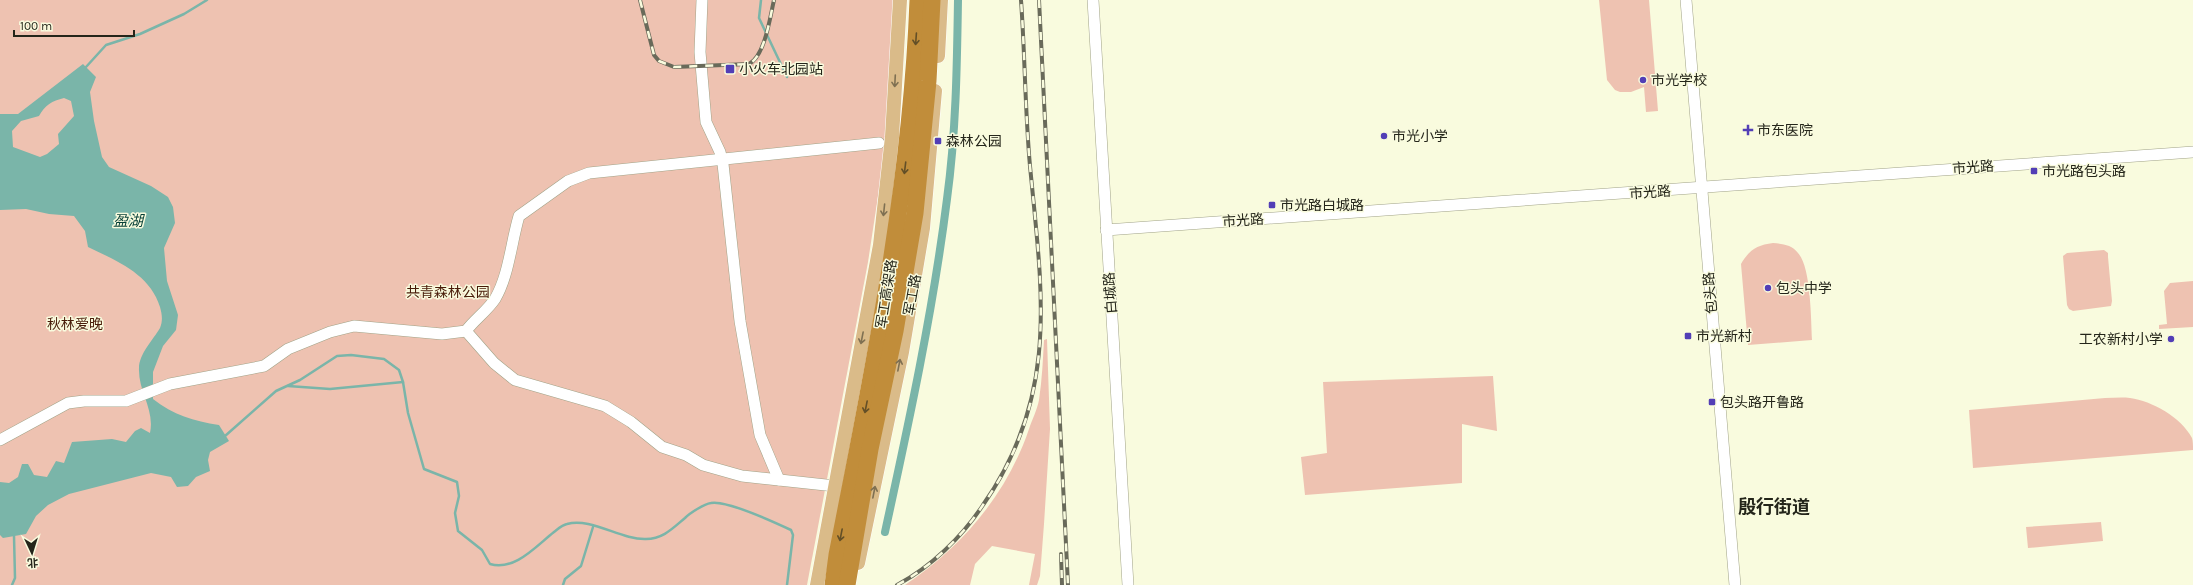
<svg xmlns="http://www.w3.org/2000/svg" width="2193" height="585" viewBox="0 0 2193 585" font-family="Karla,'Noto Sans SC',sans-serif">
<rect width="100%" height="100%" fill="#f9fbde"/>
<g fill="#eec2b1">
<path d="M0 0H895L885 150 868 262 807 585H0Z"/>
<path d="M1599 0H1649L1658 111 1646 112 1644 87 1631 92H1620L1615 90 1607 80Z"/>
<path d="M1773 243C1783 244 1792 245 1798 253 1811 267 1811 319 1812 340L1748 345 1741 264C1749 250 1757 245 1773 243Z"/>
<path d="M2104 250 2108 253V257L2112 301 2111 306 2073 311 2069 309 2067 305 2063 256 2067 253Z"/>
<path d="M2193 281V327L2159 329V325L2167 324 2164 291 2170 283Z"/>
<path d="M1047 339 1050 429 1044 524 1040 576 1037 585H1029L1035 554 992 546 975 564 970 585H905C962 547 1007 494 1029 429 1032 420 1037 410 1039 400 1042 380 1043 359 1044 340Z"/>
<path d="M1493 376 1497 431 1462 424V483L1305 495 1301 457 1327 453 1323 382Z"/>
<path d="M2105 398C2113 398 2122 397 2130 398 2152 401 2181 417 2192 438 2193 441 2193 446 2193 450L1973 468 1969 410Z"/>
<path d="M2101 522 2103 541 2028 548 2026 527Z"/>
</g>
<path fill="#7ab5a9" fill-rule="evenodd" d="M83 64 96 77 90 92 94 121 102 157 109 167 151 186 168 197 173 207 175 223 164 248 167 281 178 315 176 330 163 346 153 372V399C173 415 194 421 219 425L229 441 210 452 208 460 210 471 196 477 188 486 177 487 171 477 151 473 69 494 48 505 36 516 26 534 3 538 0 535V482L9 483 18 477 22 464H28L34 475 47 477 56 461 64 463 72 442 112 439 126 442 135 431 141 428 150 433C155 409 138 392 139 368 139 354 153 340 160 328 163 321 162 314 160 307 150 274 117 261 88 247L85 231 74 216 49 214 26 209 0 210V114H18ZM64 98 71 101 74 116 58 134 59 144 47 154 40 157 13 147 12 131 21 121 39 116C45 105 52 101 64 98Z"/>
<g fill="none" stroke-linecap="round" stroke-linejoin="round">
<g stroke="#7ab5a9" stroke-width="2.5">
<path d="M761 0 759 18 787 77"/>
<path d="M86 67 106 45 140 34 184 14 207 0"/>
<path d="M288 386 330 389 403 382"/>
<path d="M225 436 276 391 300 380 337 356 351 355 384 359 399 370 403 382 408 413 424 469 457 482 459 496 455 513 458 531 482 550 490 564C515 571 535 547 554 532 558 529 562 525 567 524 591 517 621 540 646 539 663 539 673 528 685 518 690 513 704 504 711 503 726 500 776 523 791 530L793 535 787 585"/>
<path d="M12 585 15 578 14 536"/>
<path d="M563 585 565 579 581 566 593 527"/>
</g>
<path stroke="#7ab5a9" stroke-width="8" d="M885 532C909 422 933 311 947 199 956 133 957 66 958 0"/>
<defs>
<g id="minor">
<path d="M702 0 700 52 706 122 720 152 723 164 740 321 760 435 779 480"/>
<path d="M1093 0 1128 585"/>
<path d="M1686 0 1735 585"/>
<path d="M1106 230 2193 152"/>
<path d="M466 331 494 363 515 380 605 406 631 422 662 447 686 455 703 465 742 476 835 486"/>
<path d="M0 440 68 403 84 401H126L170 384 264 366 288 349 330 332 354 326 442 334 466 331C474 320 487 311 495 299 509 275 511 243 519 216L568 181 589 173 879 143"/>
</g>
<g id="major">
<path d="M938 56 941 0"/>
<path d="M858 563 902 352 923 228 935 91"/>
<path d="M817 585 880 245 892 137 900 0"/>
</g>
<g id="highway">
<path d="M833 585 837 555C873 371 911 188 918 0"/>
<path d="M847 585 870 449 895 331 915 213 928 81 932 0"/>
</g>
</defs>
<use href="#minor" stroke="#a1a388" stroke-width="12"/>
<use href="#major" stroke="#fff" stroke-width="15"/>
<use href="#highway" stroke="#fff" stroke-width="18"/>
<use href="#minor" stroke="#fff" stroke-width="11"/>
<use href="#major" stroke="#dabb89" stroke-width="14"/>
<use href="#highway" stroke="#c18d3a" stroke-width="17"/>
<defs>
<g id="rail">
<path d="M640 0 654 55 659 61 674 67 749 64C765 56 770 17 774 0"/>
<path d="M1039 0 1068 585"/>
<path d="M1061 554 1062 585"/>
<path d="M897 585C931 567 962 537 983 505 1060 395 1042 291 1030 166 1025 111 1025 55 1021 0"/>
</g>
</defs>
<use href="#rail" stroke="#696a5a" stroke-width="4"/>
<use href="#rail" stroke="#f9fbde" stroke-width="2.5" stroke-dasharray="8" stroke-linecap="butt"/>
</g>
<defs><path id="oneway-shaft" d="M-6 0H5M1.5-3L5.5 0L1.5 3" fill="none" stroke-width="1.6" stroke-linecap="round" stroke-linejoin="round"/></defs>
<g stroke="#634f27">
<use href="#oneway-shaft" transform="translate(916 39) rotate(94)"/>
<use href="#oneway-shaft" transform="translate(905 168) rotate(97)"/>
<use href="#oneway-shaft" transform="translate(866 407) rotate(101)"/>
<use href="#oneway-shaft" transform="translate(841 535) rotate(101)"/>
</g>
<g stroke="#7f7052">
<use href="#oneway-shaft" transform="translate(895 81) rotate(93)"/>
<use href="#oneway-shaft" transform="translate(884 210) rotate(96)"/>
<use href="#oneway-shaft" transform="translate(862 338) rotate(101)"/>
<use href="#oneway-shaft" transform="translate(899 365) rotate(-79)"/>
<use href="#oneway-shaft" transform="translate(874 492) rotate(-79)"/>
</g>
<g fill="#523eb6" stroke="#f9fbde" stroke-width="1.5">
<rect x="725" y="64" width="10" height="10" rx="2"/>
<circle cx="1643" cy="80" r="4"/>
<path d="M1746 124h4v4h4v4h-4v4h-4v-4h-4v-4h4z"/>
<circle cx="1384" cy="136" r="4"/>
<rect x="934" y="137" width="8" height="8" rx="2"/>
<rect x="2030" y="167" width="8" height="8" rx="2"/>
<rect x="1268" y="201" width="8" height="8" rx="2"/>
<circle cx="1768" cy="288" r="4"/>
<rect x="1684" y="332" width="8" height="8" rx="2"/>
<circle cx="2171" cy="339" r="4"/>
<rect x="1708" y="398" width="8" height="8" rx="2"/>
</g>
<g text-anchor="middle" stroke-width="3" stroke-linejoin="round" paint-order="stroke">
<g font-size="14" fill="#24251a" stroke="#f9fbde" text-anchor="start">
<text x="739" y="74">小火车北园站</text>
<text x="1651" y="85">市光学校</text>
<text x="1757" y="135">市东医院</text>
<text x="1392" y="141">市光小学</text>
<text x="946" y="146">森林公园</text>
<text x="2042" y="176">市光路包头路</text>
<text x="1280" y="210">市光路白城路</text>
<text x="1776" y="293">包头中学</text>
<text x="1696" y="341">市光新村</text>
<text x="2163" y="344" text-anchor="end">工农新村小学</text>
<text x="1720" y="407">包头路开鲁路</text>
</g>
<g font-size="14" fill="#24251a" stroke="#f9fbde">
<text transform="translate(1973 167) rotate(-4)" y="5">市光路</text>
<text transform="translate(1650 192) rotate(-4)" y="5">市光路</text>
<text transform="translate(1243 220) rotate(-4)" y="5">市光路</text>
<text transform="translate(1110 293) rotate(-94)" y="5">白城路</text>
<text transform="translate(1710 293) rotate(-95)" y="5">包头路</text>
<text transform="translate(886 294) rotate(-81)" y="5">军工高架路</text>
<text transform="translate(912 295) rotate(-80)" y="5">军工路</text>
</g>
<g font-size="14" fill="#481b08" stroke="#f9fbde">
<text x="448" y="297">共青森林公园</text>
<text x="75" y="329">秋林爱晚</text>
</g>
<g font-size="15" font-style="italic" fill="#053e36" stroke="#f9fbde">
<text x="128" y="226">盈湖</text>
</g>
<g font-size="18" font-weight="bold" fill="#24251a" stroke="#f9fbde">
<text x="1774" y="513">殷行街道</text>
</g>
</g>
<g transform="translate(32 553) rotate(176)" stroke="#f9fbde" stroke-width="3" paint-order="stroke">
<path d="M0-3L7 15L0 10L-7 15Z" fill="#24251a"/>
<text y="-6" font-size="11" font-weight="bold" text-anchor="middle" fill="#24251a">北</text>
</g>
<path d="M14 30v6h120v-6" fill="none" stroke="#24251a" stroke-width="2"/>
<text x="20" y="30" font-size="12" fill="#24251a" stroke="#f9fbde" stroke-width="3" paint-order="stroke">100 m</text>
</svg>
